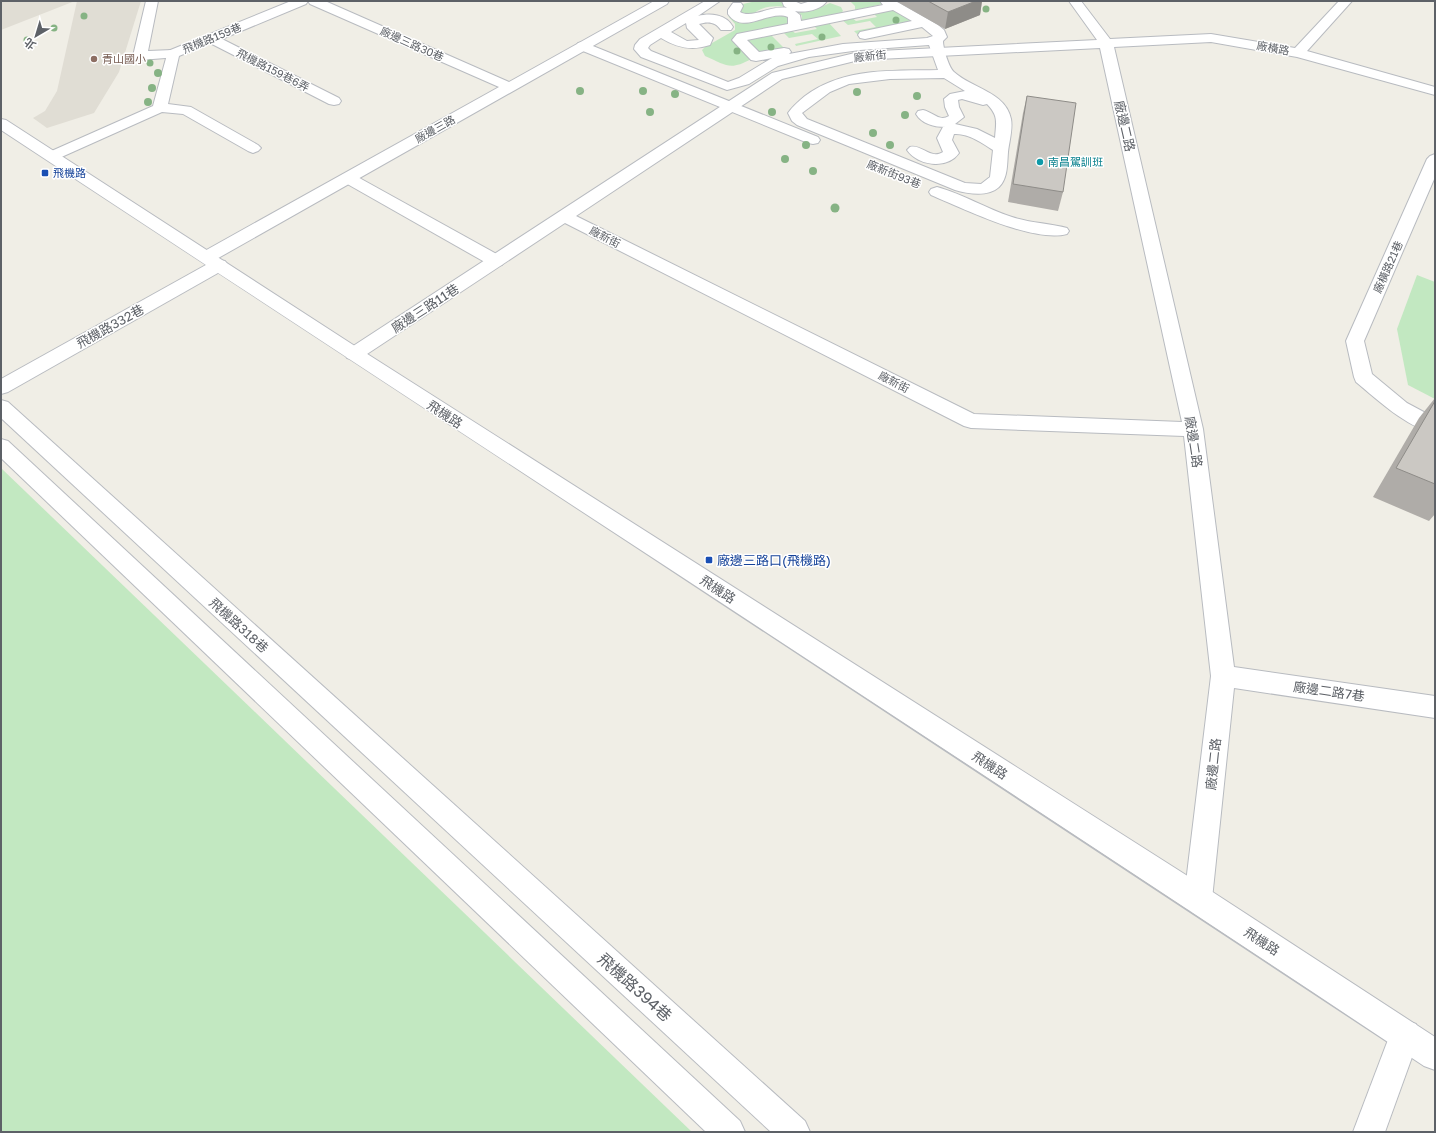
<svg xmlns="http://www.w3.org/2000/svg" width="1436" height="1133" viewBox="0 0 1436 1133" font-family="'Golos Text','Noto Sans TC',sans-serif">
<rect width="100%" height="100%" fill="#f0eee6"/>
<g fill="#e0ddd4">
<path d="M1 1H75L1 30Z"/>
<path d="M77 1H141L119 72 94 113 47 128 33 118 45 111 57 91Z"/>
</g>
<g fill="#c2e8c1">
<path d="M756 1H781L787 7C775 5 761 6 752 15L742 14 740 11 743 4Z"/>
<path d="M850 1H881L883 4 855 10V6Z"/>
<path d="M830 3 841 7 843 11 841 13 802 21V16L798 11 819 8Z"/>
<path d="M894 9 920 22 858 35 854 31 876 27 870 21 848 25 841 19 851 17 856 21 877 17 873 13Z"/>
<path d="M771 13 790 16 788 25 734 37V39L751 59C730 71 726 65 705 56L702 50 705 47 735 30V24L728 16C744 25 757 21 771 13Z"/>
<path d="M828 22 841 36 796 46 795 44 818 39 812 34 789 38 783 32 791 30 795 33 817 29 814 26Z"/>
<path d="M771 35 785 49 759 55 743 39Z"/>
<path d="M1417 275 1435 282V399L1408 385 1397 329Z"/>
<path d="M1 468 692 1132H1Z"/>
</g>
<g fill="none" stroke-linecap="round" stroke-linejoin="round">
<defs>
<g id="service">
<path d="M291 1H308L306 4 222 39 339 98 341 101 339 104 334 105 329 104 210 43 179 56 168 104 191 107 258 145 261 148 258 151 253 153 248 151 183 114 162 112 57 159 52 161 47 159 44 156 47 153 153 106 168 51Z"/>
<path d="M705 1H720L698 16C710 13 726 14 733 27L731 30H721C716 22 708 21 699 24L713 38 710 45C692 51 677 48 661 38L650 45 648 48 651 51 728 82 739 78 772 58 756 61 751 60 732 40 737 34 788 24V17C769 9 743 36 728 14V10L733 3H741L743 6 740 12C752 19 771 5 787 8L784 6 782 1H794L801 4 811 1H827C821 10 805 13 795 11L800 15 801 21 883 5 880 1H895L899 3 938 25 944 30 947 37 943 41C943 48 949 68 954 72 971 88 1006 92 1011 119 1013 129 1009 142 1008 152 1007 164 1008 178 999 187 988 197 969 194 955 190L797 125 792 121 788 113C793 106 799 101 805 96 844 67 893 71 938 70L929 45 860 50 809 57 778 66 749 84 727 90 641 57 634 49 635 45 640 39ZM893 10 912 21 860 32 858 35 860 38 865 39 922 27 933 36 927 38 843 44 789 54 791 52 789 49 784 48 759 52 747 40ZM686 23 687 28 699 40 687 41 671 32ZM944 78 965 91 950 94 944 99 945 107 949 116C939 122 933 112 923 110L918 111 916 114C922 124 934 127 946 127H943L937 138 943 152C930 160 922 144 910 147L907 150C918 166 947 170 959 153L952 140 954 134C968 133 982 143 993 150L990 177 981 184 965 183 807 119 802 113 830 92 849 84 890 79ZM962 99 983 105 987 104C999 116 996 123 995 138L977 129 955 124 964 117 959 107 958 100Z"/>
<path d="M583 42 818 137 820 140 818 143 813 144 808 143 578 49 576 46 578 43Z"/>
<path d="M348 173 354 175 502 257 504 261 502 265 496 266 490 265 342 181 340 178 342 175Z"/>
<path d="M937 187C963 194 987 209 1012 217 1031 223 1048 223 1067 228L1069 231 1067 234C1033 243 964 209 931 195L929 192 931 189Z"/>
<path d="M1 439 8 441 740 1121 745 1132H706L1 458Z"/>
</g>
<g id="minor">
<path d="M146 1H158L148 51 173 50 178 51 180 54 178 57 140 60 135 59 133 56Z"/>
<path d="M308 1H325L509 82 654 1H669L667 4 213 261 207 262 201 261 199 257 201 253 499 87 310 4Z"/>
<path d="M1069 1H1081L1110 39 1211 34 1295 48 1339 1H1352L1307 51 1435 87V95L1297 57 1211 42 1114 47 1203 429 1234 667 1435 696V718L1234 688 1212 899 1208 909 1198 913 1188 909 1184 899 1211 676 1184 436 971 428 964 426 565 223 361 358 354 360 347 358 345 354 347 350 772 73 859 52 1097 40ZM1100 48 1182 422 974 414 576 216 782 79 859 60Z"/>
<path d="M1435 154V177L1364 341 1372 374 1407 403 1435 418V434C1404 425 1380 402 1356 382L1354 377 1346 341 1427 159 1430 156Z"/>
<path d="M219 260 225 261 228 265 225 269 8 392 1 394V379L213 261Z"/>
<path d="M1 400 8 402 805 1121 810 1132H771L1 418Z"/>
<path d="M1405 1020 1416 1024 1420 1035 1385 1132H1353L1394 1024Z"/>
</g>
<path id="tertiary" d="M1 119 6 120 361 350 1208 889 1435 1037V1070L1424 1066C951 751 475 443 1 130Z"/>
</defs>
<use href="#service" stroke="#b8bbc0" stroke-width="2"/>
<use href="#minor" stroke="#b8bbc0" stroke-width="2"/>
<use href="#tertiary" stroke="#b8bbc0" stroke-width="2"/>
<use href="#service" fill="#fff" fill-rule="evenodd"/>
<use href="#minor" fill="#fff" fill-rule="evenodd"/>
<use href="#tertiary" fill="#fff" fill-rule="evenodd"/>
</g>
<g fill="#86b384">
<circle cx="986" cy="9" r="3.5"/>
<circle cx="84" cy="16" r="3.5"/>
<circle cx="896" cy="20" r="3.5"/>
<circle cx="54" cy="28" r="3.5"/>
<circle cx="822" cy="37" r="3.5"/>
<circle cx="27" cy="40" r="3.5"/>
<circle cx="771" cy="47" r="3.5"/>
<circle cx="737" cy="51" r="3.5"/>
<circle cx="150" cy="63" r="3.5"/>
<circle cx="158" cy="73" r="4"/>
<circle cx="152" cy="88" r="4"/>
<circle cx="580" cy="91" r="4"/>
<circle cx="643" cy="91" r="4"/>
<circle cx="857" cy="92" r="4"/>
<circle cx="675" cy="94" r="4"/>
<circle cx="917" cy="96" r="4"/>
<circle cx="148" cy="102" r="4"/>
<circle cx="650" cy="112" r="4"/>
<circle cx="772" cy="112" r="4"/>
<circle cx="905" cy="115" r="4"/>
<circle cx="873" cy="133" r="4"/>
<circle cx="806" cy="145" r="4"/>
<circle cx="890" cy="145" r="4"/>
<circle cx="785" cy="159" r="4"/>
<circle cx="813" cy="171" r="4"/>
<circle cx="835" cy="208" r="4.5"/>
</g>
<g fill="#afaca8">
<path d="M896 1H982L980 15 945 29Z"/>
<path d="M1027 96 1063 192 1058 211 1008 202 1023 113Z"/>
<path d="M1435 398V514L1429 521 1373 497 1419 418Z"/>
</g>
<path fill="#8e8c88" d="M976 1H982L980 15 945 29 948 12Z"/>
<g fill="#cbc8c3" stroke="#8e8c88">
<path d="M928 1H976L948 12Z"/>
<path d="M1027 96 1076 103 1063 192 1013 184Z"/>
<path d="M1435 401V484L1396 468Z"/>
</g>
<circle fill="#8d6e63" stroke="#fff" stroke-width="1.5" cx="94" cy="59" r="4"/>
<circle fill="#0f9aa8" stroke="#fff" stroke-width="1.5" cx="1040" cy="162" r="4"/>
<g fill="#1a4fb4" stroke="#fff" stroke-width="1.5">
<rect x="41" y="169" width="8" height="8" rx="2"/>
<rect x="705" y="556" width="8" height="8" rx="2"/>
</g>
<g text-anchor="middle" stroke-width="3" stroke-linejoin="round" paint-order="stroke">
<g font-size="11" fill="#5d6167" stroke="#fff">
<text transform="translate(212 38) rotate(-22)" y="4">飛機路159巷</text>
<text transform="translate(412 44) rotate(24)" y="4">廠邊三路30巷</text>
<text transform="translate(1273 48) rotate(10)" y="4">廠橫路</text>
<text transform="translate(870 56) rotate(-6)" y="4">廠新街</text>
<text transform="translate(273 70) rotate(27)" y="4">飛機路159巷6弄</text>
<text transform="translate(435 129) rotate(-29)" y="4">廠邊三路</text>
<text transform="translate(894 174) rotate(22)" y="4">廠新街93巷</text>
<text transform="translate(605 237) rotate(27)" y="4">廠新街</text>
<text transform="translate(1388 267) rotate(-66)" y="4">廠橫路21巷</text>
<text transform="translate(894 382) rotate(27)" y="4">廠新街</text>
</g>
<g font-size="11" fill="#785e54" stroke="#fff" text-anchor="start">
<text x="102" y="63">青山國小</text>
</g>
<g font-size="11" fill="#0d838f" stroke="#fff" text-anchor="start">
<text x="1048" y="166">南昌駕訓班</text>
</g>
<g font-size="11" fill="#164399" stroke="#fff" text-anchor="start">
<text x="53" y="177">飛機路</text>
</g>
<g font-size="13" fill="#5d6167" stroke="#fff">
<text transform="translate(1125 126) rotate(77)" y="5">廠邊二路</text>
<text transform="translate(425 308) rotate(-33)" y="5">廠邊三路11巷</text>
<text transform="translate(110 326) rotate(-29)" y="5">飛機路332巷</text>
<text transform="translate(445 414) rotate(33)" y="5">飛機路</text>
<text transform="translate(1194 442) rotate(81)" y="5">廠邊二路</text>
<text transform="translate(718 589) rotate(33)" y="5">飛機路</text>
<text transform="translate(239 625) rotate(42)" y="5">飛機路318巷</text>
<text transform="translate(1329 691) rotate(8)" y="5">廠邊二路7巷</text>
<text transform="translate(1213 764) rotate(-84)" y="5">廠邊二路</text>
<text transform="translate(990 765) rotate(33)" y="5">飛機路</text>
<text transform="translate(1262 941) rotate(33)" y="5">飛機路</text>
</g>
<g font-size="13" fill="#164399" stroke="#fff" text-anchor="start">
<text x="717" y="565">廠邊三路口(飛機路)</text>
</g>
<g font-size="16" fill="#5d6167" stroke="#fff">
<text transform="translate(635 987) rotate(42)" y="6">飛機路394巷</text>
</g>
</g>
<rect width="1436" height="1133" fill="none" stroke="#5d6167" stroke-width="4"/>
<g transform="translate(36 36) rotate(218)" stroke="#ffffff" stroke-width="3" paint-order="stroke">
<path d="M0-3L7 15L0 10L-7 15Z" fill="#5d6167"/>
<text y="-6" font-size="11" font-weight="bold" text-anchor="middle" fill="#5d6167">北</text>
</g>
</svg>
